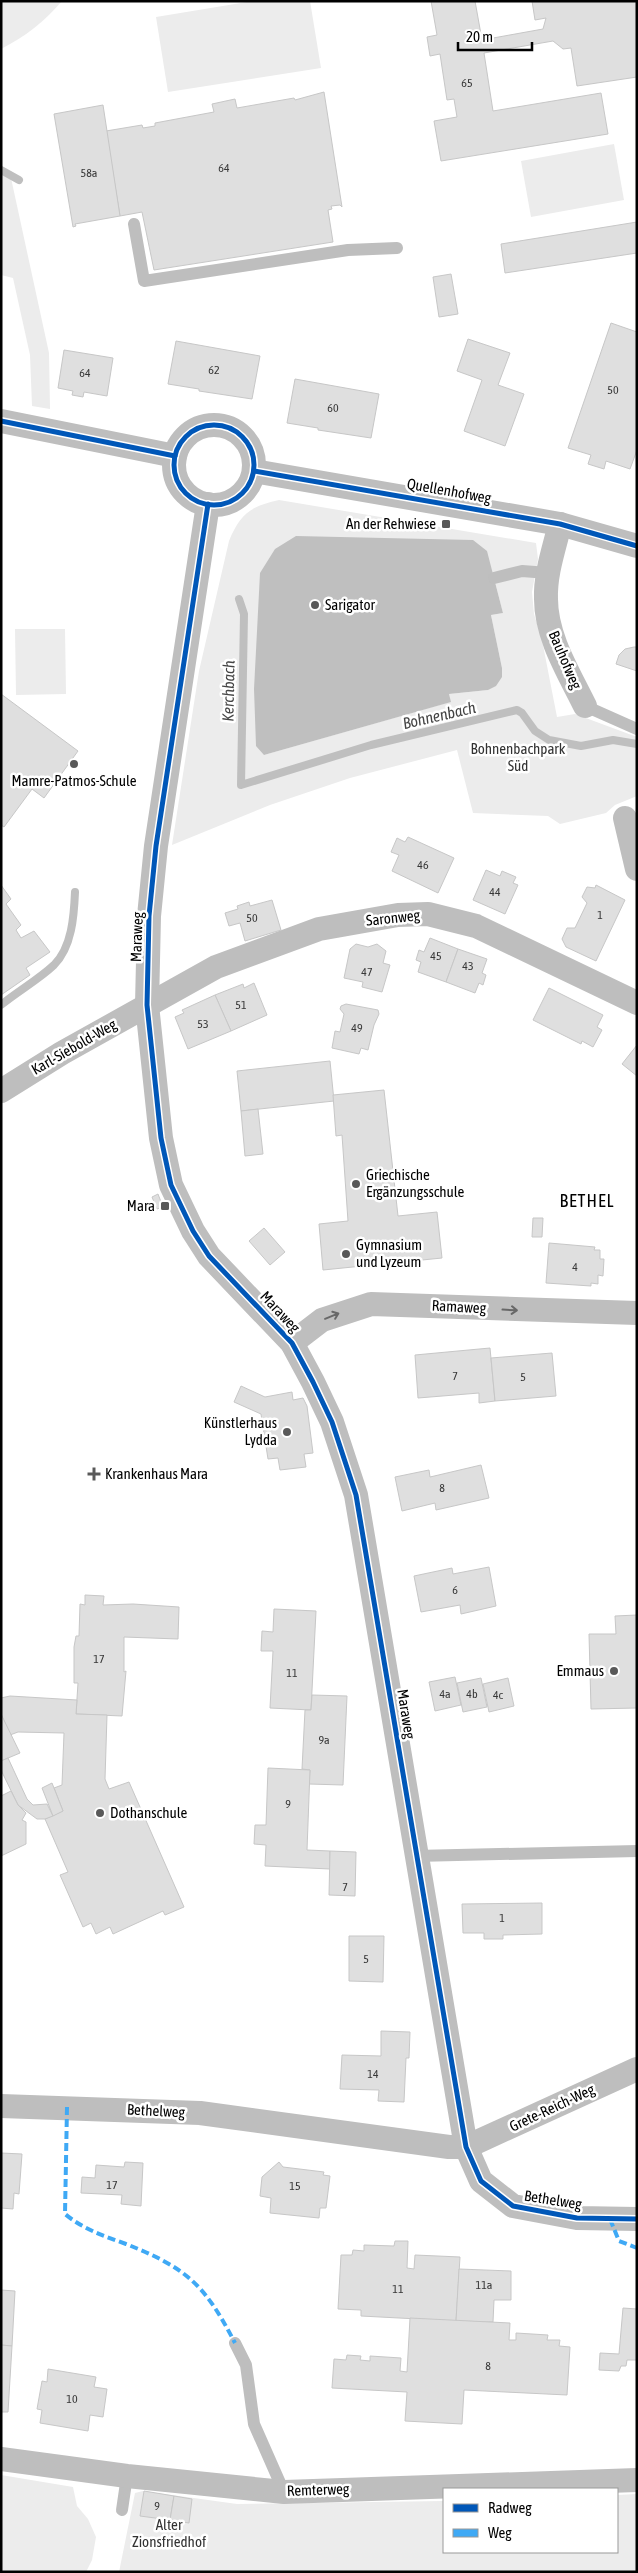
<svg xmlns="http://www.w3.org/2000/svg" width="638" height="2573" viewBox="0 0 638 2573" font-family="'Asap Condensed',sans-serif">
<rect width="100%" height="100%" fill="#fff"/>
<g fill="#ececec" fill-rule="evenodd">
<path d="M1 1H62C44 22 26 36 1 49Z"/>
<path d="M253 1H310L321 68 168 92 156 17Z"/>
<path d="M614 144 624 200 531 217 521 161Z"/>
<path d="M1 172 11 178 49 353 50 409 32 406 30 355 13 278 1 275Z"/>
<path d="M279 500 536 543 538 559 532 592 534 614 542 640 557 717 575 714 637 737V796L615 805 606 813 560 824 548 816 473 813 457 750 350 778 270 805 172 845 199 671 229 541C240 514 251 506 279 500ZM494 578 503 613 491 615 502 668 488 690 449 694 450 702 264 755Z"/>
<path d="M15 629H65L66 694 16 695Z"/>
<path d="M1 2475 73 2487 77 2506 88 2519 96 2537 92 2560 86 2572H1Z"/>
<path d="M143 2491 237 2504 444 2501V2552H617V2495L637 2494V2572H119L135 2493Z"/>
</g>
<path fill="#bfbfbf" d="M296 536 473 540 487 551 503 613 491 615 502 668V677L496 686 488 690 449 694 451 702 264 755 256 746 254 689 260 573 275 549Z"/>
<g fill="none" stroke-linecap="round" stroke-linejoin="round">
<g stroke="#bfbfbf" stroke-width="8">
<path d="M1 170 19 180"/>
<path d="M239 599 244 614 241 785 371 745 517 710 522 713 535 731 549 740 581 746 613 740 637 744"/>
<path d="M1 1005C18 991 38 980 54 965 72 947 74 916 75 892"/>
</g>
</g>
<g fill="#dfdfdf" stroke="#c7c7c7">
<path d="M431 1H475L482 40 543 29 546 18 535 20 532 1H637V77L577 86 571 48 563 49 553 41 484 53 493 111 601 93 608 134 441 161 434 121 457 117 454 99 447 100 440 54 430 56 427 37 437 35Z"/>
<path d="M324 92 342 207 340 205 331 206 332 209 328 210 333 242 154 270 142 212 120 216 106 131 142 125 143 128 155 126V123L214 112 212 104 235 99 237 108 294 98 295 100Z"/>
<path d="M103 105 120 216 75 224 76 226 73 227 54 114Z"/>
<path d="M637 222V253L505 273 501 244Z"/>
<path d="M451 274 458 314 439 317 433 277Z"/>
<path d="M611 323 637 332V450L630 469 606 461 604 469 588 464 591 455 568 448Z"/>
<path d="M468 339 510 353 498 385 524 394 505 446 464 431 482 380 457 371Z"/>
<path d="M176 341 260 356 252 399 199 391V389L168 384Z"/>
<path d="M64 350 113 358 107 396 84 392 83 397 72 395 73 391 58 388Z"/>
<path d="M295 379 379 394 371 438 318 430V428L287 423Z"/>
<path d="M634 647H637V671L616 664 619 655 625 649Z"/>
<path d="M1 694 78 751 44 798 32 789 4 827 1 825Z"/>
<path d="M408 837 454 858 438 893 392 871 399 855 391 852 397 838 405 842Z"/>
<path d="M486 870 500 876 502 871 516 877 513 883 518 885 505 914 473 900Z"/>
<path d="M1 885 11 899 6 904 21 925 16 930 21 938 34 931 50 952 26 968 30 975 1 995Z"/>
<path d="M596 885 625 900 596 961 566 947 562 939 567 928H575L587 903 582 897 587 887 595 888Z"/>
<path d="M272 900 281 930 245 941 240 923 229 926 225 913 238 909 237 906 249 902 250 906Z"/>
<path d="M430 938 458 949 446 982 418 972 421 962 416 960 419 950 424 952Z"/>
<path d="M356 944 368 947 377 944 386 951 383 963 390 965 382 992 362 987 363 982 344 978 350 949Z"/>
<path d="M458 949 487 959 482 973 486 975 483 985 479 983 475 993 446 982Z"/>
<path d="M254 983 267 1015 231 1031 215 995 243 984 244 988Z"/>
<path d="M549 988 603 1015 597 1027 602 1030 593 1047 582 1041 581 1044 533 1020Z"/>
<path d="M215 995 231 1031 188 1049 175 1017 184 1013 182 1010Z"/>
<path d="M346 1004 378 1010 379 1014 374 1025 368 1050 361 1048 359 1054 332 1048 335 1031 340 1032 344 1014 340 1009 341 1006Z"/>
<path d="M637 1045V1076L622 1064Z"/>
<path d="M330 1061 334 1101 241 1111 237 1071Z"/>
<path d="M384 1090 398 1216 437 1212 442 1258 323 1270 319 1224 348 1221 342 1135 336 1136 333 1095Z"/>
<path d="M258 1109 263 1154 245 1156 241 1111Z"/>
<path d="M158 1194 163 1207 157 1209 152 1197Z"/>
<path d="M533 1218H543L542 1237H532Z"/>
<path d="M264 1228 285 1252 270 1265 249 1241Z"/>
<path d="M549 1243 595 1247 594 1250H600V1259H604L603 1276 598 1275V1284L591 1283V1286L546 1283Z"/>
<path d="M490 1348 495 1401 479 1403V1393L418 1398 415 1355Z"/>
<path d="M552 1353 556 1396 495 1401 491 1358Z"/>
<path d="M241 1386 265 1397 292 1392 293 1400 303 1398 307 1406 313 1453 304 1454 306 1467 280 1470 278 1458 268 1459 261 1414 234 1402Z"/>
<path d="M481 1465 489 1498 436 1510 435 1503 402 1511 395 1477 429 1470 430 1477Z"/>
<path d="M489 1567 496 1606 461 1614 460 1605 421 1612 414 1576 452 1568 453 1574Z"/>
<path d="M85 1595 104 1596 103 1605 133 1604 179 1607 178 1639 124 1637V1672L126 1671 122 1716 76 1714 78 1683H74V1647L76 1636H79L80 1604 85 1605Z"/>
<path d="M274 1609 316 1611 311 1710 270 1708 273 1651H261L262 1631 273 1632Z"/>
<path d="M637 1615V1708L591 1709 589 1634H616L615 1616Z"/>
<path d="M455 1677 461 1705 435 1711 429 1682Z"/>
<path d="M481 1678 487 1707 463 1712 457 1683Z"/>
<path d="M508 1678 514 1706 489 1712 483 1684Z"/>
<path d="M312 1695 347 1696 343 1785 309 1784 310 1770 302 1769 305 1710H311Z"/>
<path d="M10 1696 77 1700 76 1714 107 1715 105 1779 109 1789 129 1782 184 1907 165 1915 163 1911 113 1934 110 1927 96 1934 91 1923 83 1927 60 1875 68 1872 45 1819 63 1811 54 1788 62 1785 64 1733 18 1732 10 1735 1 1714V1698Z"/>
<path d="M1 1714 20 1753 1 1761Z"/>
<path d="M8 1758 27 1799 33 1805 47 1804 53 1816 45 1819H37L18 1805 1 1770V1761Z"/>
<path d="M268 1768 310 1770 307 1850 330 1851V1869L265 1866 266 1845 254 1844 255 1825H266Z"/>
<path d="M52 1783 63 1811 53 1816 42 1788Z"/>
<path d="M11 1791 18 1805 26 1813 22 1820 26 1822V1844L1 1856V1796Z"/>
<path d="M330 1851 356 1852 355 1896 329 1895Z"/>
<path d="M542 1903V1934L503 1935V1939H484V1933H463L462 1904Z"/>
<path d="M349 1936H384L383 1982 349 1981Z"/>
<path d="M381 2031 410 2032 409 2058H406L404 2102 378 2101 379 2090 340 2089 342 2055 381 2056Z"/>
<path d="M1 2153 22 2154 19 2194 14 2193 13 2209 1 2208Z"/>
<path d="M125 2162 143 2163 141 2206 121 2204 122 2195 81 2193 82 2177 95 2178 96 2165 124 2167Z"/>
<path d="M279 2162 283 2167 324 2172 323 2175 330 2176 326 2208H320L319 2218 270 2213 271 2198 260 2196 262 2177Z"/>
<path d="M395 2241H408L407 2268 414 2269 415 2255 460 2257 456 2321 361 2316V2310L338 2309 341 2255H352L353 2250 364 2251V2245L394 2246Z"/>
<path d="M459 2269 511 2271V2300H494L493 2322 456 2321Z"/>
<path d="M1 2290 15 2291 12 2346 1 2345Z"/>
<path d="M623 2308 637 2309V2360H627L626 2366H621L619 2371 599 2370 600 2353 619 2354Z"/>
<path d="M410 2318 510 2323 509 2340H516V2333L548 2335 547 2340H560L559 2346 570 2347 567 2395 464 2390 462 2424 405 2421 407 2392 332 2388 334 2359 346 2360 347 2355 361 2356 360 2360 370 2361V2356L401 2358 400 2371 407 2372Z"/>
<path d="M1 2345 12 2346 8 2412H1Z"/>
<path d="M48 2369 96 2377 94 2387 107 2389 103 2417 90 2415 88 2431 40 2423 42 2410 37 2409 42 2381 47 2382Z"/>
<path d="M144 2491 174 2496 170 2520 140 2516Z"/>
<path d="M174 2496 192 2499 189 2523 170 2520Z"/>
</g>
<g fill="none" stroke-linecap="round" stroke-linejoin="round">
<g stroke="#bebebe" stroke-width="12">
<path d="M134 224 144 281 348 250 397 248"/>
<path d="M494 578 522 571 548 573"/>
<path d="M585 706 637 729"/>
<path d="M415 1856 637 1851"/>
<path d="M235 2343 246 2365 254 2424 284 2492"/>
<path d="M122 2510 127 2476"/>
</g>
<g stroke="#bebebe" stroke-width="24">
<path d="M1 421 175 456"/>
<circle cx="214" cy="465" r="40"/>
<path d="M254 471 560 524 637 546"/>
<path d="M208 504 156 846 149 916 147 1005 161 1138 171 1185 193 1231 209 1256 292 1343 313 1382 332 1422 356 1495 466 2147 481 2181 513 2206 577 2218 637 2219"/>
<path d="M560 524C554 549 545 574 546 599 546 637 569 673 585 706"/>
<path d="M625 818 637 869"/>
<path d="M1 1091 62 1053 216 967 319 929 398 915 428 914 476 926 637 1003"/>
<path d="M292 1343 322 1320 371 1304 637 1313"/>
<path d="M1 2106 200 2113 449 2147H466L637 2069"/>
<path d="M1 2459 127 2476 284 2492 637 2480"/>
</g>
<g stroke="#3fa9f5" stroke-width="4" stroke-dasharray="8 4" stroke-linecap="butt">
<path d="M67 2107 65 2214C83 2229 104 2236 126 2244 187 2268 205 2285 235 2343"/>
<path d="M610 2219 619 2241 637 2248"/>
</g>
<defs>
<g id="cycleway">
<path d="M1 421 175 456"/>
<circle cx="214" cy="465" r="40"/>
<path d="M254 471 560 524 637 546"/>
<path d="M208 504 156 846 149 916 147 1005 161 1138 171 1185 193 1231 209 1256 292 1343 313 1382 332 1422 356 1495 466 2147 481 2181 513 2206 577 2218 637 2219"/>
</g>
</defs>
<use href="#cycleway" stroke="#fff" stroke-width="8"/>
<use href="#cycleway" stroke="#0057b8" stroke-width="5"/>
</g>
<defs><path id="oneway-shaft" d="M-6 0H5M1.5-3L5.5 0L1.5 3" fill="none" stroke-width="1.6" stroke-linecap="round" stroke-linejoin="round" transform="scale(1.25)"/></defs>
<g stroke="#686868">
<use href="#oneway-shaft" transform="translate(510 1310) rotate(3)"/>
<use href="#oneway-shaft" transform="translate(332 1316) rotate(-22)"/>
</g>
<g fill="#595959" stroke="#fff" stroke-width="2">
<rect x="441" y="519" width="10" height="10" rx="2.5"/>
<circle cx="315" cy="605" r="5"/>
<circle cx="74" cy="764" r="5"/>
<circle cx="356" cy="1184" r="5"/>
<rect x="160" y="1201" width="10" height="10" rx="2.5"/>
<circle cx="346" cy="1254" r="5"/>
<circle cx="287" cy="1432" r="5"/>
<path d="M91.5 1466.5h5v5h5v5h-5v5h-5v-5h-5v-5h5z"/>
<circle cx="614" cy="1671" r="5"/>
<circle cx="100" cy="1813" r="5"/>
</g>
<g text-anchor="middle" stroke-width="5" stroke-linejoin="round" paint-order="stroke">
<g font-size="12" fill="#383838">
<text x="467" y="87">65</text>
<text x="224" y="172">64</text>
<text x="89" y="177">58a</text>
<text x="214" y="374">62</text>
<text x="85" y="377">64</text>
<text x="613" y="394">50</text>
<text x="333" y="412">60</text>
<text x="423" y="869">46</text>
<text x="495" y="896">44</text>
<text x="600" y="919">1</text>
<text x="252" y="922">50</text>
<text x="436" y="960">45</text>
<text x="468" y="970">43</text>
<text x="367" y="976">47</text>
<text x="241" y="1009">51</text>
<text x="203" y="1028">53</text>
<text x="357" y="1032">49</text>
<text x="575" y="1271">4</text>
<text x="455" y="1380">7</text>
<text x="523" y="1381">5</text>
<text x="442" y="1492">8</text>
<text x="455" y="1594">6</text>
<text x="99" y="1663">17</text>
<text x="292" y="1677">11</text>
<text x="445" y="1698">4a</text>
<text x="472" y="1698">4b</text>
<text x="498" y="1699">4c</text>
<text x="324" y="1744">9a</text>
<text x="288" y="1808">9</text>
<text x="345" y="1891">7</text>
<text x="502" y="1922">1</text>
<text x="366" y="1963">5</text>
<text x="373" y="2078">14</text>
<text x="112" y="2189">17</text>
<text x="295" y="2190">15</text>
<text x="484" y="2289">11a</text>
<text x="398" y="2293">11</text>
<text x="488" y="2370">8</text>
<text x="72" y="2403">10</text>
<text x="157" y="2510">9</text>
</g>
<g font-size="15" fill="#000" stroke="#fff">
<text transform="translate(449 491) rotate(10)" y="5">Quellenhofweg</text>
<text transform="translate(565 660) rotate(67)" y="5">Bauhofweg</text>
<text transform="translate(393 918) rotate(-6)" y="5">Saronweg</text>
<text transform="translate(137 937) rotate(-88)" y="5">Maraweg</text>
<text transform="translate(74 1047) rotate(-30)" y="5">Karl-Siebold-Weg</text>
<text transform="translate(459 1307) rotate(3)" y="5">Ramaweg</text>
<text transform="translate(280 1312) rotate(47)" y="5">Maraweg</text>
<text transform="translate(406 1714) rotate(81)" y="5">Maraweg</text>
<text transform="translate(552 2108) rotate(-25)" y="5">Grete-Reich-Weg</text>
<text transform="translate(156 2111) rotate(3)" y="5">Bethelweg</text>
<text transform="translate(553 2200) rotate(9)" y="5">Bethelweg</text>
<text transform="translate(318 2490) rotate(-2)" y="5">Remterweg</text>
</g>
<g font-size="15" fill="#000" stroke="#fff" text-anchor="start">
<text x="436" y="529" text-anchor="end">An der Rehwiese</text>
<text x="325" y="610">Sarigator</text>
<text x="74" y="786" text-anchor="middle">Mamre-Patmos-Schule</text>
<text x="366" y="1180">Griechische<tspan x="366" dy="17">Ergänzungsschule</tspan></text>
<text x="155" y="1211" text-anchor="end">Mara</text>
<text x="356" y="1250">Gymnasium<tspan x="356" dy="17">und Lyzeum</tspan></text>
<text x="277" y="1428" text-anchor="end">Künstlerhaus<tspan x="277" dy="17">Lydda</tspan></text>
<text x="105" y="1479">Krankenhaus Mara</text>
<text x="604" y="1676" text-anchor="end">Emmaus</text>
<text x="110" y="1818">Dothanschule</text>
</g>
<g font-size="15" fill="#333" stroke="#fff">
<text x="518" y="754">Bohnenbachpark<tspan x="518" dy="17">Süd</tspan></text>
<text x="169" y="2530">Alter<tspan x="169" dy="17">Zionsfriedhof</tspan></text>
</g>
<g font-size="16" font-style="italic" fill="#444" stroke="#fff">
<text transform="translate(228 691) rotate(-89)" y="6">Kerchbach</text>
<text transform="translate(439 715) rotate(-13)" y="6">Bohnenbach</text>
</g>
<g font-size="18" letter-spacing="1" fill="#000" stroke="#fff">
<text x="587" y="1207">BETHEL</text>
</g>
</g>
<rect width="638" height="2573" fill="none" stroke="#000000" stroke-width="5"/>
<rect x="443" y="2488" width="175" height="65" fill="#ffffff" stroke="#999999"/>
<rect x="453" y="2504" width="25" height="8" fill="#0057b8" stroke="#999999"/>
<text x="488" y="2513" font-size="15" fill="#000000">Radweg</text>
<rect x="453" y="2529" width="25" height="8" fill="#3fa9f5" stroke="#999999"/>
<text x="488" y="2538" font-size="15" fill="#000000">Weg</text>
<path d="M458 42v8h74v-8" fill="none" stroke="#000000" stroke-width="2.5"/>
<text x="466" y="42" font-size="15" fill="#000000" stroke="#ffffff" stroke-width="4" paint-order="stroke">20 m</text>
</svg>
